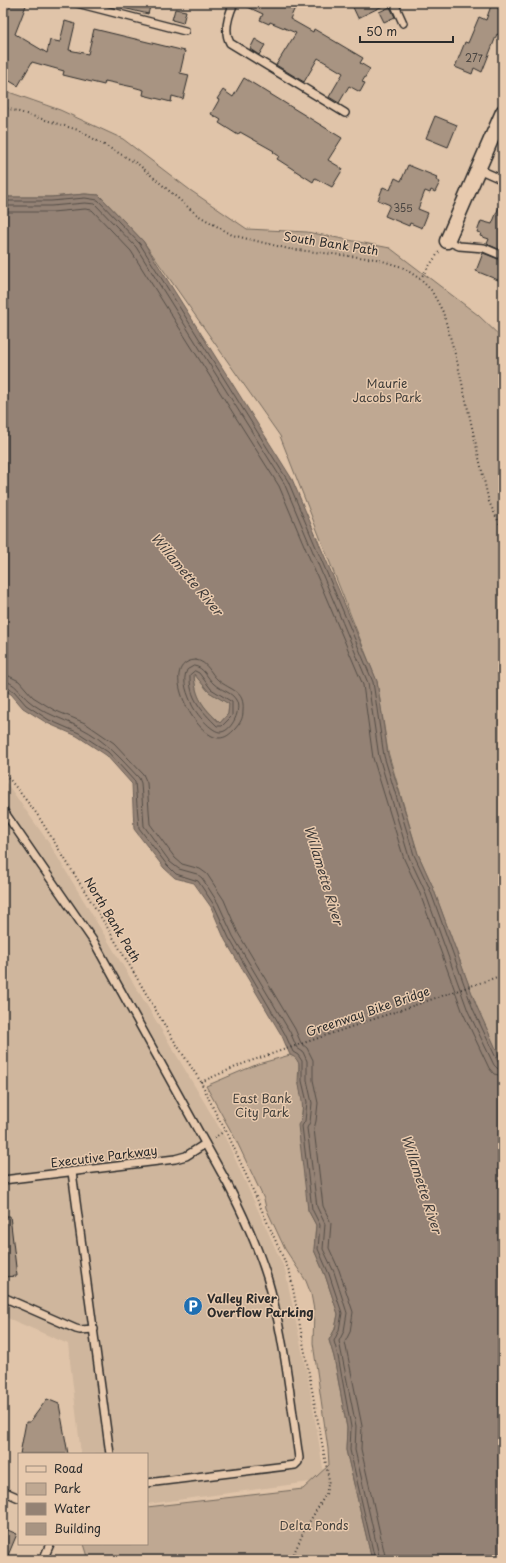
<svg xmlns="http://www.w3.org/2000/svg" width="506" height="1563" viewBox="0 0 506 1563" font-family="'Playpen Sans',sans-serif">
<rect width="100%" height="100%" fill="#e0c4a9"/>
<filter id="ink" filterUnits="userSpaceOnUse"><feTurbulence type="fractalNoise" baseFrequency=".025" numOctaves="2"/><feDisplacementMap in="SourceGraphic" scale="8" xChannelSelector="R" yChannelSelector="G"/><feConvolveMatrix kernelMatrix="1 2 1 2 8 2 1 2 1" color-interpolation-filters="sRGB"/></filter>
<g filter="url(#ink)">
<path fill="#cfb69d" d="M3 778 49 843 155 1019 226 1139 285 1270 309 1383 325 1480 147 1504V1454H81L68 1344 3 1316Z"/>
<g fill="#bfa892" stroke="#756a5e">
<path d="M3 90 60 110 123 139 190 190 247 229 307 232 390 248 478 315 503 339V1065L477 1008 432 885 418 854 388 752 377 682 280 436 143 241 99 195 85 194 51 197H3Z"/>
<path d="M194 673 209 692 229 704 228 714 220 723C202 705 195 699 194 673Z"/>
<path d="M290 1055 295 1057 299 1063 298 1081 303 1102 301 1120 308 1210 316 1225 314 1250 325 1275 338 1314 335 1329 329 1340 334 1357 347 1428 346 1450 371 1556 369 1560H89L84 1544H147V1507L303 1489 329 1465 328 1449 313 1343 314 1310 311 1294 306 1281 285 1249 266 1208 264 1199 237 1142 206 1086 258 1064Z"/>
</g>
<path fill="#948274" stroke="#6a5f57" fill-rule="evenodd" d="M85 194 99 195 143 241 292 479 377 681 388 755 418 854 432 885 477 1007 503 1064V1560H372L346 1450 347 1428 334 1357 329 1340 335 1329 338 1314 325 1275 314 1250 316 1225 308 1210 298 1125C307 1112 300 1096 299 1082 298 1076 300 1070 299 1064 297 1059 295 1057 290 1055L282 1036 225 940 211 907 194 883 175 878 164 868 134 829 132 784 106 755 77 736 47 723 23 708 11 694 3 690V197H51ZM194 674 209 692 229 704 228 714 220 723C203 708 195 697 194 674Z"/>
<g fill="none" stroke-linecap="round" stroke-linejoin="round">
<g stroke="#554e48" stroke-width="1">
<path d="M3 201H51L85 198 98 200 140 244 288 481 373 682 384 756 414 855 429 887 473 1009 498 1062 503 1064"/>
<path d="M3 206H51L85 203 95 204 136 247 284 483 368 683 379 757 409 857 424 889 468 1011 494 1065 498 1069H503"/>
<path d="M3 212H52L85 209 92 210 131 251 279 486 363 685 373 758 404 859 419 891 463 1013 489 1068 494 1074 503 1076"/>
<path d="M196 660C208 662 210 673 218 680 231 691 245 690 243 711 243 719 240 723 235 729 230 734 226 738 219 738 194 737 156 661 196 660Z"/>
<path d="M194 666C204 667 207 678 214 684 220 690 232 692 236 700 242 709 232 731 221 732 212 733 195 712 192 705 188 695 181 681 187 670Z"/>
<path d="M195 671 199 673 211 689 232 702V716L222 726H217C201 710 189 698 190 675Z"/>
<path d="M3 675 9 676 19 681 33 697 54 710 85 723 114 743 143 774 147 783 150 824 175 858 182 864 200 869 207 874 224 900 238 933 295 1029 301 1043 307 1048 313 1060V1080L318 1103 316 1121 314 1129 323 1206 331 1223 329 1248 339 1270 353 1312 350 1332 345 1342 362 1426 361 1449 386 1560"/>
<path d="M3 681C16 682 20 694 29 701 44 714 64 719 81 728 105 740 121 759 139 778L141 783 144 826 170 862 179 869 197 874 202 878 218 903 233 936 290 1032 297 1048 303 1052 307 1061V1080L312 1103 310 1122 307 1128 317 1207 325 1224 323 1249 334 1272 347 1313 344 1331 339 1341 356 1426 355 1450 380 1560"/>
<path d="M3 686 14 691 26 705 49 720 79 733 108 752 135 782 139 828 167 865 176 874 198 881 214 905 229 938 285 1034 293 1052 298 1055 302 1061V1081L307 1102 305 1121 302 1126 312 1209 320 1225 318 1249 329 1274 342 1313 339 1330 334 1341 338 1356 351 1427 350 1450 375 1560"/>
</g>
</g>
<g fill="#a89482" stroke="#2b2b2b">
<path d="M3 3H27L15 34 47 53 50 40 60 42 65 21 75 24 69 50 88 54 94 29 185 51 180 73 189 75 183 99 172 96 171 102 143 95 144 90 133 87 105 81 104 85 63 75 64 71 32 62 18 86 3 77Z"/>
<path d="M119 3H151L148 14 119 7Z"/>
<path d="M239 3H297L290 19 313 32 314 29 363 58 360 63 370 69 362 82 365 83 360 92 349 86 339 103 329 97 343 73 318 58 304 82 276 65 296 33 270 22 269 24 260 20 263 14Z"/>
<path d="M351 3H389L358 18Z"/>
<path d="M492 3H503V26L499 35 497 34 482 72 474 68 472 74 455 67 465 42 468 43 479 17 486 20Z"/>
<path d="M390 7 395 17 384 22 379 12Z"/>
<path d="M175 9 186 11 183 23 172 20Z"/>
<path d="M255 39 265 45 259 55 250 49Z"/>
<path d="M244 78 342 138 328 160 343 169 332 187 315 178 313 182 277 159 279 156 273 152 274 151 240 132 238 135 219 123 221 120 211 114 219 100 217 99 223 90 233 97Z"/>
<path d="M435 116 457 125 448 147 426 138Z"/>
<path d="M408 165 437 177 436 180 440 182 435 192 431 190 430 193 425 191 418 209 428 213 422 228 410 223 409 226 385 216 390 205 378 200 383 187 390 190 395 178 401 181Z"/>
<path d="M503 197V251L487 244 489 239 480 236 481 233 477 232 481 221 492 224Z"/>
<path d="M483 253 503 261V282L476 271Z"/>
<path d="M3 1216H10L17 1276 3 1277Z"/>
<path d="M47 1399 59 1404 68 1454H20L26 1422H30Z"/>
<path d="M3 1528 17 1534 6 1560H3Z"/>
</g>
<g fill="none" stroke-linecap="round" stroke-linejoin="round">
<defs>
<g id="service">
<path d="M77 3 185 31"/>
<path d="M234 3C229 14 223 31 230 43L345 113"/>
<path d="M394 3 403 23"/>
<path d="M478 169 503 180"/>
<path d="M447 241 459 246 484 248 503 256"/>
<path d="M3 810 94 942 226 1181C244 1216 261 1252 271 1291 285 1345 291 1403 299 1458L298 1462 295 1465 147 1483"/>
<path d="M72 1172 110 1454"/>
<path d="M3 1180 175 1159 186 1156 205 1144"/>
<path d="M3 1297 76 1329 80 1330 94 1329"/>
<path d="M3 1491 19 1498"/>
<path d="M43 1560 50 1544"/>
</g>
<path id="minor" d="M447 241 503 112"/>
</defs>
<use href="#service" stroke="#2b2b2b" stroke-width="10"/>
<use href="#minor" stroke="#2b2b2b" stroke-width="17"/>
<g stroke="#2b2b2b" stroke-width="2" stroke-dasharray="1 3" stroke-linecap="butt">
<path d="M3 107 78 130 138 164 196 214 232 235 289 249 376 259 402 267 420 279 431 290 443 312 457 361 489 502 503 531"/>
<path d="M420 279 439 252"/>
<path d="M3 771 37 814 107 927 171 1036 201 1082 218 1118 226 1130 290 1273 329 1480 326 1494 304 1531 291 1560"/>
<path d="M201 1082 245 1063 503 975"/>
<path d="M214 1138 226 1130"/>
</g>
<use href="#service" stroke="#e8caae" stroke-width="7"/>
<use href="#minor" stroke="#e8caae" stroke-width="14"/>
</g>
</g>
<defs>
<symbol id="parking-disc" viewBox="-11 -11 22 22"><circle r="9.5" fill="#1f6fb2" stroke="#e8caae"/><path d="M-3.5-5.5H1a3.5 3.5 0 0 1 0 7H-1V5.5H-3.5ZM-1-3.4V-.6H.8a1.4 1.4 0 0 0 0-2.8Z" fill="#fff"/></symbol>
</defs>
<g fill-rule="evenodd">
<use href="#parking-disc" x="182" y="1295" width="22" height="22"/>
</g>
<g text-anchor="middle" stroke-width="3" stroke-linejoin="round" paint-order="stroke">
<g font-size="10" fill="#4a4541">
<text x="474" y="62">277</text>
<text x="403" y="212">355</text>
</g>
<g font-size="12" fill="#2b2b2b" stroke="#e8caae">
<text transform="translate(331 244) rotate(9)" y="4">South Bank Path</text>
<text transform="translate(112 920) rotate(59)" y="4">North Bank Path</text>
<text transform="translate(368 1012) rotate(-19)" y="4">Greenway Bike Bridge</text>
<text transform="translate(104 1157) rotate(-7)" y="4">Executive Parkway</text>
</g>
<g font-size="12" fill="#413e3a" stroke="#e8caae">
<text x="387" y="388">Maurie<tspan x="387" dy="14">Jacobs Park</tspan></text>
<text x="262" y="1103">East Bank<tspan x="262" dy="14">City Park</tspan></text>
<text x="314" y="1530">Delta Ponds</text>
</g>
<g font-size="12" font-weight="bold" fill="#2b2b2b" stroke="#e8caae" text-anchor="start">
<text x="207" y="1303">Valley River<tspan x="207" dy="14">Overflow Parking</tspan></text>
</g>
<g font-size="13" font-style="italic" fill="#403c3a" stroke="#e8caae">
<text transform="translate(187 574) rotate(50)" y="5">Willamette River</text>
<text transform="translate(324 875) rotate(73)" y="5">Willamette River</text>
<text transform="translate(422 1184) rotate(72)" y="5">Willamette River</text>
</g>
</g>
<rect width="506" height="1563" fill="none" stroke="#e8caae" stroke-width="16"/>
<rect x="8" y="8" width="490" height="1547" fill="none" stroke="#2b2b2b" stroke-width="1.5" filter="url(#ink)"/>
<rect x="18" y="1453" width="130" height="92" fill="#e8caae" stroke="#9c8a7a"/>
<rect x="26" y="1466" width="20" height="6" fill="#e8caae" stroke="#9c8a7a"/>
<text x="54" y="1473" font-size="12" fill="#2b2b2b">Road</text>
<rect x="26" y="1483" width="20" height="12" fill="#bfa892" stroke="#9c8a7a"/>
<text x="54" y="1493" font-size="12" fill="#2b2b2b">Park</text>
<rect x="26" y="1503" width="20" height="12" fill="#948274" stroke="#9c8a7a"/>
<text x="54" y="1513" font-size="12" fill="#2b2b2b">Water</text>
<rect x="26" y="1523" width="20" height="12" fill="#a89482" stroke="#9c8a7a"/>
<text x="54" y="1533" font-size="12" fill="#2b2b2b">Building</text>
<path d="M360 36v6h93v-6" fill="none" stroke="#2b2b2b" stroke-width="2"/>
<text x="366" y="36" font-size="12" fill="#2b2b2b" stroke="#e8caae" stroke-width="3" paint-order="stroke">50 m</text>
</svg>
